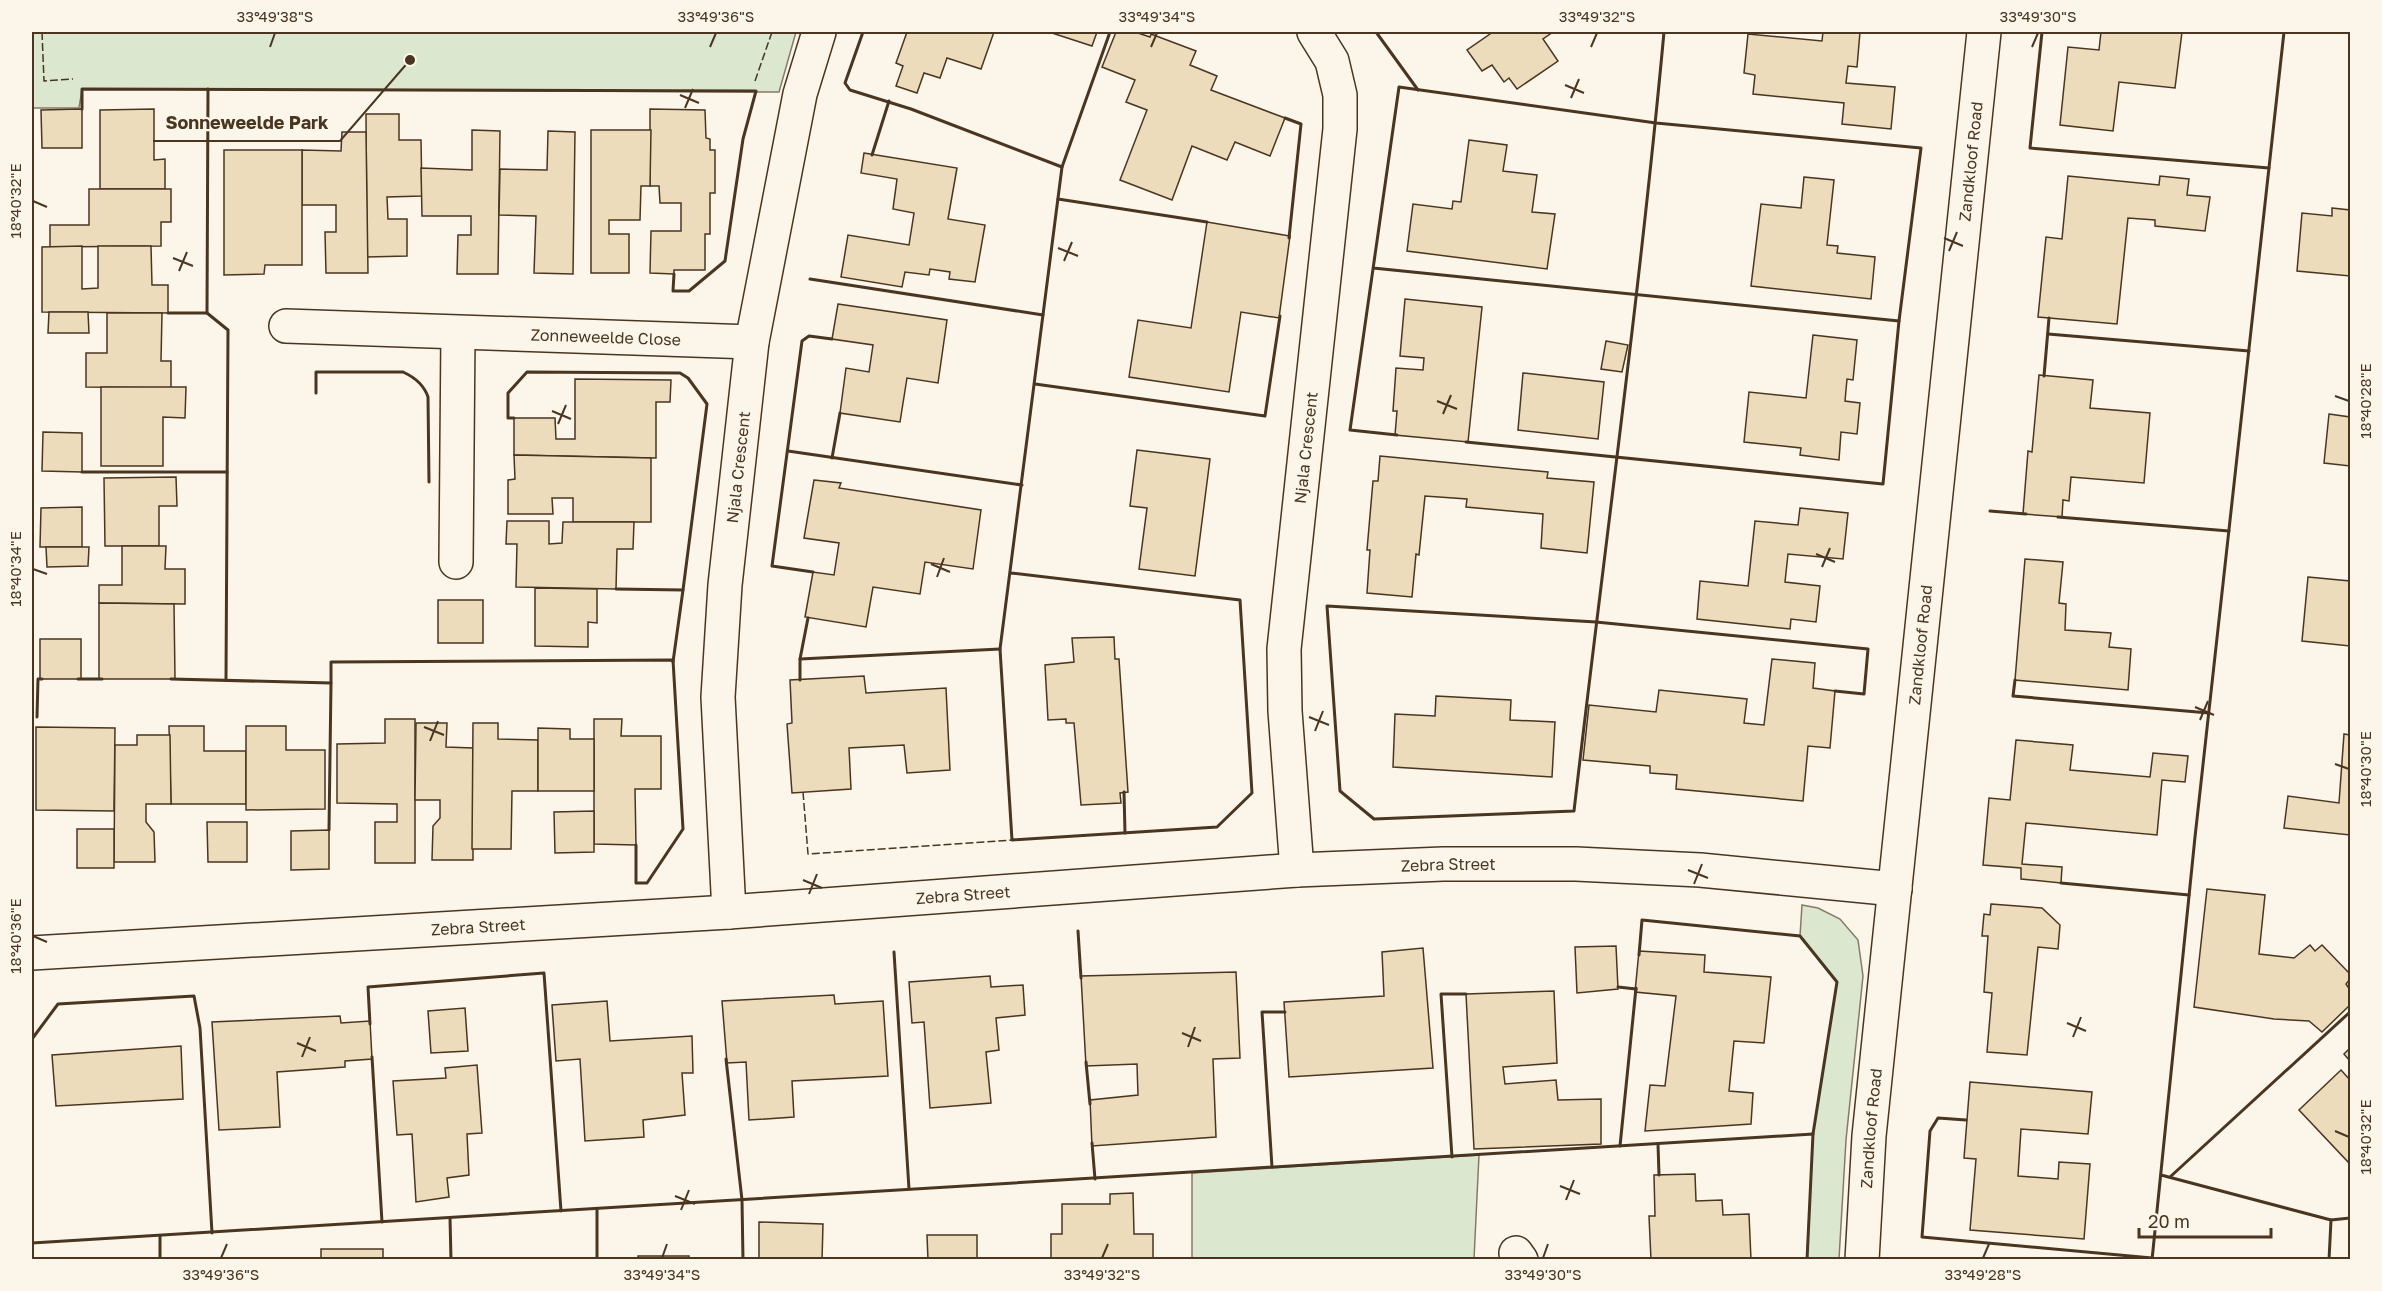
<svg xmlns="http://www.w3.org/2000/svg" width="2382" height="1291" viewBox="0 0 2382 1291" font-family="'Golos Text',sans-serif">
<rect width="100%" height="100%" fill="#fbf6e9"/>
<g fill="#dce7d0" stroke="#887966" stroke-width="1.5">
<path d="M32 32H796L779 92 82 89 79 108H32Z"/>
<path d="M1802 905 1818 908 1840 919 1858 940 1863 976 1846 1140 1839 1259H1807L1813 1134 1837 982 1800 936Z"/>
<path d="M1479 1155 1474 1259H1192V1173Z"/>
</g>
<g fill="#ecdcbc" stroke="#4a3520" stroke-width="1.5">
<path d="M907 32H994L981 69 947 58 940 78 924 73 917 93 896 86 903 66 896 63Z"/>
<path d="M1049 32H1097L1092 46Z"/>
<path d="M1116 32H1135L1150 37 1151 34 1196 51 1190 65 1217 76 1211 90 1285 118 1270 156 1235 142 1227 160 1192 146 1172 200 1120 180 1147 110 1126 102 1135 80 1102 67Z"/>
<path d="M1493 32H1553L1543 39 1558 61 1517 89 1509 78 1504 82 1492 65 1482 71 1467 50Z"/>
<path d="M1823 32H1860L1857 67 1848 66 1846 83 1895 87 1891 129 1842 124 1844 103 1753 94 1755 75 1744 73 1748 34 1822 41Z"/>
<path d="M2101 32H2182L2175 88 2119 82 2113 131 2060 125 2068 47 2099 50Z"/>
<path d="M82 109V148H42L41 110Z"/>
<path d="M154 109V160L165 159V189H100V110Z"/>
<path d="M650 109 705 110 706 138 710 139V150H715V193H710V234H705V270H674V274L650 273 651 231H681V203H660L659 186H650Z"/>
<path d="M366 114H399V140H421L422 196 387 197 388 219H407V256L367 257Z"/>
<path d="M472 130 500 131 498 274H457L458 235H471V216H422L421 168 472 170Z"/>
<path d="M591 130H651L650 186H641L640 220H609V234H629V273H591Z"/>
<path d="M548 131 575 132 573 274 534 273 536 216 499 215 500 169 547 170Z"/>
<path d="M342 132H366L368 273H326L325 232H336V205H302V150L341 151Z"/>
<path d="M1469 140 1507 145 1503 171 1537 175 1532 212 1555 214 1547 269 1407 251 1413 204 1452 209 1453 201 1461 202Z"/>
<path d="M224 150H302V265H265L264 274 224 275Z"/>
<path d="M864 153 957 168 948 219 985 225 975 282 949 279 950 272 930 269 929 275 905 272 902 287 841 277 848 235 909 245 914 213 893 209 897 179 861 173Z"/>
<path d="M2068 176 2159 185 2160 176 2189 179 2187 195 2210 197 2205 231 2155 226V220L2128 218 2117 324 2038 317 2046 237 2062 239Z"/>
<path d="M1804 177 1834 180 1827 245 1838 246 1837 253 1875 257 1871 299 1751 286 1761 204 1801 208Z"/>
<path d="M89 189H171V222H161V246L50 247V225H89Z"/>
<path d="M2332 208 2350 210V276L2297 271 2302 213 2332 216Z"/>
<path d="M1207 222 1290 236 1279 318 1241 312 1229 392 1129 377 1138 320 1191 328Z"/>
<path d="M82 246V289L98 288V246H151L152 285H168V313L42 312V247Z"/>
<path d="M1405 299 1482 307 1468 442 1395 435 1397 411H1393L1396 368 1423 370 1424 358 1400 356Z"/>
<path d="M838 304 947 320 938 383 907 378 900 422 840 413 846 368 869 372 873 345 832 339Z"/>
<path d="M49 312H88L89 333H48Z"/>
<path d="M107 313H162L161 361H171V388L86 387V353H107Z"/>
<path d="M1813 335 1857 340 1853 380 1847 379 1845 401 1860 403 1857 434 1841 432 1839 460 1800 455 1801 448 1744 442 1749 392 1806 398Z"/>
<path d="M1606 341 1628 345 1622 372 1601 369Z"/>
<path d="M1523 373 1604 382 1598 439 1518 430Z"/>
<path d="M2039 375 2093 380 2090 408 2150 413 2144 483 2071 477 2069 501 2063 500 2062 517 2023 514 2028 451 2032 452Z"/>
<path d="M575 379 671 380 670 402H656V458L514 455V418H555L556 439H575Z"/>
<path d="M101 387H186L185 418 163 417V466H101Z"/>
<path d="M2329 414 2350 417V466L2324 463Z"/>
<path d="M43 432 82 433V472L42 471Z"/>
<path d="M1137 450 1210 459 1195 576 1139 569 1147 508 1130 506Z"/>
<path d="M514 455 651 458V522H573V498H552L553 514H508V480L515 479Z"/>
<path d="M1380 456 1548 472 1547 478 1594 482 1587 553 1541 548 1543 514 1466 507 1467 499 1425 496 1419 555 1416 554 1412 597 1367 593 1370 550H1367L1373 481H1378Z"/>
<path d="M176 477 177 506H159V546H105L104 478Z"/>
<path d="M814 480 841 483 839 488 981 510 973 569 925 562 920 594 873 587 866 627 805 617 813 572 834 575 839 543 804 538Z"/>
<path d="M82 507V547H40L41 508Z"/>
<path d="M1800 508 1848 513 1843 559 1788 554 1785 582 1820 586 1816 622 1791 619 1790 629 1697 619 1700 581 1748 586 1755 521 1798 525Z"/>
<path d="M507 521H549V544L562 543 563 522H634L633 549H617L616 589 516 587 517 544H506Z"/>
<path d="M122 546H166L165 569H185V604L99 603V585H122Z"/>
<path d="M46 547H89L88 566 47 567Z"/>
<path d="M2025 559 2063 562 2059 603 2066 604 2065 630 2111 633 2109 647 2131 649 2128 690 2015 680Z"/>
<path d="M2308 577 2350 581V646L2302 641Z"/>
<path d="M535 588 597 589V623L588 622V647L535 646Z"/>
<rect x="438" y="600" width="45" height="43"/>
<path d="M99 603 174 604 175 679H99Z"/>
<path d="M1114 637 1115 659H1119L1128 792 1120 793 1121 803 1081 805 1074 723H1066V719L1048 720 1045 665 1074 662 1072 638Z"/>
<rect x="40" y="639" width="41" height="40"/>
<path d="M1772 659 1815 663 1813 688 1835 691 1830 748 1808 746 1803 801 1676 789 1677 775 1650 773V766L1583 760 1589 705 1656 712 1659 690 1747 699 1744 723 1764 725Z"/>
<path d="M864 676 866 693 946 688 950 770 907 773 904 745 849 748 851 789 792 793 787 724 792 723 790 680Z"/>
<path d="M1436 696 1511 700 1510 720 1555 722 1552 777 1393 767 1395 714 1435 716Z"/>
<path d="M385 719H415V863H375V822H397V804L337 803V744L385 743Z"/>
<path d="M594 719H622L621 736H661V789H635L636 845 594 844Z"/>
<path d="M416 723H447L446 747 473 748V860H432L433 826 440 818V800H415Z"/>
<path d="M473 723H498V739L538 740V791H512L511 849H472Z"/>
<path d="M169 726H204V751H246V804H171Z"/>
<path d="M246 726H286V750H325V809L246 810Z"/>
<path d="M36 727 115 728 114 811 36 810Z"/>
<path d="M538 728 570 729V739H594V791H538Z"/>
<path d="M2344 734 2350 735V835L2284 828 2288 796 2339 803Z"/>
<path d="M137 735H170L171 804H146V822L154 832 155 862H114L115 745H137Z"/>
<path d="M2016 740 2073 745 2070 770 2150 777 2153 753 2188 756 2185 782 2162 780 2157 835 2026 823 2022 864 2062 867 2061 883 2021 879V868L1983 865 1989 798 2010 800Z"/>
<path d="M594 811V852L555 853 554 812Z"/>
<path d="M207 822H247V862H208Z"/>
<rect x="77" y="829" width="37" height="39"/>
<path d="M329 830V869L291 870V831Z"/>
<path d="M2207 889 2265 895 2259 954 2294 958 2310 945 2315 951 2322 945 2350 974V979L2346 984 2350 990V1005L2322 1032 2309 1021 2274 1019 2194 1007Z"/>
<path d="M1991 904 2042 908 2060 925 2058 949 2038 947 2027 1055 1987 1052 1992 993 1984 992 1988 936H1982L1984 914 1990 915Z"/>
<path d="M1616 946 1618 989 1577 993 1575 947Z"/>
<path d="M1423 948 1433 1068 1289 1077 1284 1002 1384 996 1382 952Z"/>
<path d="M1639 951 1705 955 1704 972 1771 977 1764 1043 1734 1041 1729 1091 1753 1093 1751 1124 1645 1131 1650 1085 1665 1086 1676 996 1635 992Z"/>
<path d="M1236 972 1240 1058 1213 1059 1216 1137 1092 1146 1090 1100 1138 1095 1137 1064 1086 1066 1081 976Z"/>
<path d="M990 976 991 987 1023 985 1025 1015 996 1018 999 1050 986 1052 991 1103 930 1108 924 1022 912 1023 909 982Z"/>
<path d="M1554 991 1557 1063 1503 1067 1505 1084 1556 1080 1558 1100 1601 1099V1144L1474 1149 1466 994Z"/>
<path d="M834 995 835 1004 883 1001 888 1076 792 1081 794 1117 749 1120 746 1062 727 1063 722 1001Z"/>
<path d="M607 1001 610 1041 692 1036 693 1073H682L685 1115 643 1120 644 1137 585 1141 580 1059 556 1061 552 1005Z"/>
<path d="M465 1008 468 1051 431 1053 428 1011Z"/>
<path d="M340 1016 341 1023 370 1021 372 1059 345 1061V1067L277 1072 280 1127 219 1130 212 1022Z"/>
<path d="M181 1046 183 1099 56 1106 52 1055Z"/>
<path d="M2350 1048V1061L2344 1054Z"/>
<path d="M477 1065 482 1133 467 1134 469 1175 447 1178 449 1197 416 1202 412 1134 397 1135 393 1081 446 1078 445 1068Z"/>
<path d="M2341 1070 2350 1080V1164L2299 1110Z"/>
<path d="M1970 1082 2092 1092 2088 1134 2021 1129 2018 1176 2058 1179 2059 1162 2090 1164 2084 1239 1970 1230 1976 1159 1964 1158Z"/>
<path d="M1695 1174 1696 1201 1722 1200 1723 1215 1749 1214 1751 1260H1651L1649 1216H1655L1654 1175Z"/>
<path d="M1133 1193 1134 1234H1153V1260H1051V1234H1062V1204H1110V1194Z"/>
<path d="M759 1222 823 1224 822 1260H759Z"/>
<path d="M927 1235H977V1260H928Z"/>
<rect x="321" y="1249" width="62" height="11"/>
<rect x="638" y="1256" width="51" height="4"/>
<path d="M536 1258V1260H491V1259Z"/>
</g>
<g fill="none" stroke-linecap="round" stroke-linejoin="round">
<defs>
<g id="minor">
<path id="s1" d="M286 326 752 342"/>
<path d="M456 562 458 333"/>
<path id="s2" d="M1297 870 1285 711 1284 649 1340 129V95L1332 61 1314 32"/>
<path id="s3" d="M729 912 718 697 725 585 752 342 800 94 819 32"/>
<path id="s4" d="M32 953 729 912 1297 870 1443 864H1576L1700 870 1895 889"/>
<path d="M1516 1253 1521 1260"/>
<path id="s5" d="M1862 1260 1869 1136 1984 32"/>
</g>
</defs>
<use href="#minor" stroke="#4a3520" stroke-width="36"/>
<use href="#minor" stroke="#fbf6e9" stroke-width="33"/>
<g stroke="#4a3520" stroke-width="1.5" stroke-dasharray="8 3" stroke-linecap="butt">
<path d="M42 32 44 81 73 79"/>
<path d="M755 81 772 32"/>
<path d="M803 792 808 854 1012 840"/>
</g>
<g stroke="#4a3520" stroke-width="3">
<path d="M863 32 845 83 850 90 911 109 1062 167"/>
<path d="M1376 32 1418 90"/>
<path d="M1664 32C1640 292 1604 552 1574 811L1374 819 1340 791 1327 606 1596 622 1868 649 1864 694 1835 691"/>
<path d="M2042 32 2030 148 2269 168"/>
<path d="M208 89 207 313 228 330 226 679"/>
<path d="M82 109V89L756 91 743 139 725 261 689 291H673L674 274"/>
<path d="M1285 118 1301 124 1289 238"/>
<path d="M872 155 889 101"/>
<path d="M1058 199 1207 222"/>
<path d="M1373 268 1899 321 1921 148 1656 123 1399 87 1350 430 1397 435"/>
<path d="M810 279 1043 315"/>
<path d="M168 313H207"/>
<path d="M2048 334 2249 351"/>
<path d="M2044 376 2049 318"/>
<path d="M1035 384 1265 416 1280 316"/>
<path d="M316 393V372H403C414 377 424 385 428 397L429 482"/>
<path d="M514 418H508V393L527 372 680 373 688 378 707 404 683 590 616 589"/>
<path d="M1466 442 1883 484 1899 321"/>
<path d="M788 451 1022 485"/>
<path d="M832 458 840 413"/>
<path d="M82 472H227"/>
<path d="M1990 511 2026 514"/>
<path d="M2058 517 2229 531"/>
<path d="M813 572 772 566 802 341 809 336 832 339"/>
<path d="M1011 573 1240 600 1252 793 1217 827 1012 840 1000 649 1062 167 1110 32"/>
<path d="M800 659 1000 649"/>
<path d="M673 662 683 590"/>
<path d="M78 679H102"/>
<path d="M171 679 331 683V662L673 660 683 829 647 883H636V845"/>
<path d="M800 680V659L808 618"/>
<path d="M2015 680 2013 696 2209 713"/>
<path d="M37 717 38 679H42"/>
<path d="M1124 792 1125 833"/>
<path d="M329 830 331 683"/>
<path d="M2061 883 2189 895"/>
<path d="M1078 931 1081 978"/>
<path d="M894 952 909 1189"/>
<path d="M1639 955 1642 920 1800 936 1837 982 1813 1134"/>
<path d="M1618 987 1636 989"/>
<path d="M370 1024 368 987 544 973 561 1211"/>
<path d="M32 1039 58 1004 194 996 200 1028 212 1233"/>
<path d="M372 1057 382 1222"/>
<path d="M726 1059 742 1200 743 1260"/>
<path d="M1086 1062 1090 1104"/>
<path d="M1966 1120 1938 1118 1930 1131 1922 1237 2152 1258"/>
<path d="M1092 1143 1095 1179"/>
<path d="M1658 1144 1659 1175"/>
<path d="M1620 1146 1636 988"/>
<path d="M1452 1157 1441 994H1466"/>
<path d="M1272 1167 1262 1012H1285"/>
<path d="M2161 1175 2331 1220 2350 1218"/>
<path d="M2170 1177 2350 1012"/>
<path d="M597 1209V1260"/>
<path d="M450 1218 451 1260"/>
<path d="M32 1243 1813 1134 1807 1260"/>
<path d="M160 1260V1236"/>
<path d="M2152 1260 2195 837 2284 32"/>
<path d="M2329 1260 2331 1220"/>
</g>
</g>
<path fill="none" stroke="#4a3520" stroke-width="2" d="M270 47 275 33M710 47 716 33M1151 47 1157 33M1591 47 1597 33M2032 47 2038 33M1565 85 1584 93M680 95 699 103M1571 98 1579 79M685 108 693 89M33 201 47 207M1944 238 1963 246M1058 248 1078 256M1949 251 1957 232M173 258 193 266M1064 261 1072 242M179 271 187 252M2335 396 2349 401M1437 401 1457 409M552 411 571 419M1443 414 1451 395M558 424 566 405M1816 554 1835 562M931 564 950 572M1822 567 1830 548M33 569 47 574M937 577 944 558M2195 707 2214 715M1309 717 1329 725M2200 720 2208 701M424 727 444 735M1315 731 1323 711M430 741 438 721M2335 764 2349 769M1688 870 1708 878M803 880 822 888M1694 884 1702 864M809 894 817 874M33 936 47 942M2067 1023 2086 1031M1182 1033 1201 1041M2073 1037 2081 1017M297 1043 316 1051M1188 1047 1195 1027M302 1057 310 1037M2335 1131 2349 1137M1560 1186 1580 1194M675 1196 695 1204M1566 1200 1574 1180M681 1210 689 1190M221 1258 227 1244M662 1258 667 1244M1102 1258 1108 1244M1543 1258 1548 1244M1983 1258 1989 1244"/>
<g text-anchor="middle" stroke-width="4.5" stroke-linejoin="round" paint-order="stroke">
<g font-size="16" fill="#4a3520" stroke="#fbf6e9">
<text dy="6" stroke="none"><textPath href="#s5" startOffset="1104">Zandkloof Road</textPath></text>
<text dy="6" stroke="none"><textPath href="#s1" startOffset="320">Zonneweelde Close</textPath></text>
<text dy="6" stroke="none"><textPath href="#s2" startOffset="424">Njala Crescent</textPath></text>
<text dy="6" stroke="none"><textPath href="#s3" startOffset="446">Njala Crescent</textPath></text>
<text dy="6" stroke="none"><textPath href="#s5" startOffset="618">Zandkloof Road</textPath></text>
<text dy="6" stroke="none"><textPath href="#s4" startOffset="1419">Zebra Street</textPath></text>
<text dy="6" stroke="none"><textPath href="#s4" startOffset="933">Zebra Street</textPath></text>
<text dy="6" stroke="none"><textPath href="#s4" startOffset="447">Zebra Street</textPath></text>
<text dy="6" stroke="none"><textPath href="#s5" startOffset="132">Zandkloof Road</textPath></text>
</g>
</g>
<path fill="none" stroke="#4a3520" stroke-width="2" d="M410 60L340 141H153"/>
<circle fill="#4a3520" stroke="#fbf6e9" stroke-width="2" cx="410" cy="60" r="6"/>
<g font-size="18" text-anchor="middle" font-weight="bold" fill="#4a3520" stroke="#fbf6e9" stroke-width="4.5" stroke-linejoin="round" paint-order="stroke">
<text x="247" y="129">Sonneweelde Park</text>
</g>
<rect width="2382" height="1291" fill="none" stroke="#fbf6e9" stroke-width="66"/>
<path d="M2139 1228v9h132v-9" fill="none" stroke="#4a3520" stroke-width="3"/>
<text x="2148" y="1228" font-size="18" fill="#4a3520" stroke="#fbf6e9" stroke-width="4.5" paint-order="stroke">20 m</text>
<rect x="33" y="33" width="2316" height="1225" fill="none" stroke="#4a3520" stroke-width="2"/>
<g font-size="15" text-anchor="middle" fill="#4a3520">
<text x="275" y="22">33°49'38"S</text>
<text x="716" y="22">33°49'36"S</text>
<text x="1157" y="22">33°49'34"S</text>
<text x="1597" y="22">33°49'32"S</text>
<text x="2038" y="22">33°49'30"S</text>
<text transform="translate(16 201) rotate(-90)" y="5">18°40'32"E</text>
<text transform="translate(2366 401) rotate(-90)" y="5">18°40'28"E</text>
<text transform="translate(16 569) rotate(-90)" y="5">18°40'34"E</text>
<text transform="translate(2366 769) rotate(-90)" y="5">18°40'30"E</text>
<text transform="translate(16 936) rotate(-90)" y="5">18°40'36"E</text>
<text transform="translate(2366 1137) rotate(-90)" y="5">18°40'32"E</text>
<text x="221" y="1280">33°49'36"S</text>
<text x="662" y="1280">33°49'34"S</text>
<text x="1102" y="1280">33°49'32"S</text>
<text x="1543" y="1280">33°49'30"S</text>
<text x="1983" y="1280">33°49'28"S</text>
</g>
</svg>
